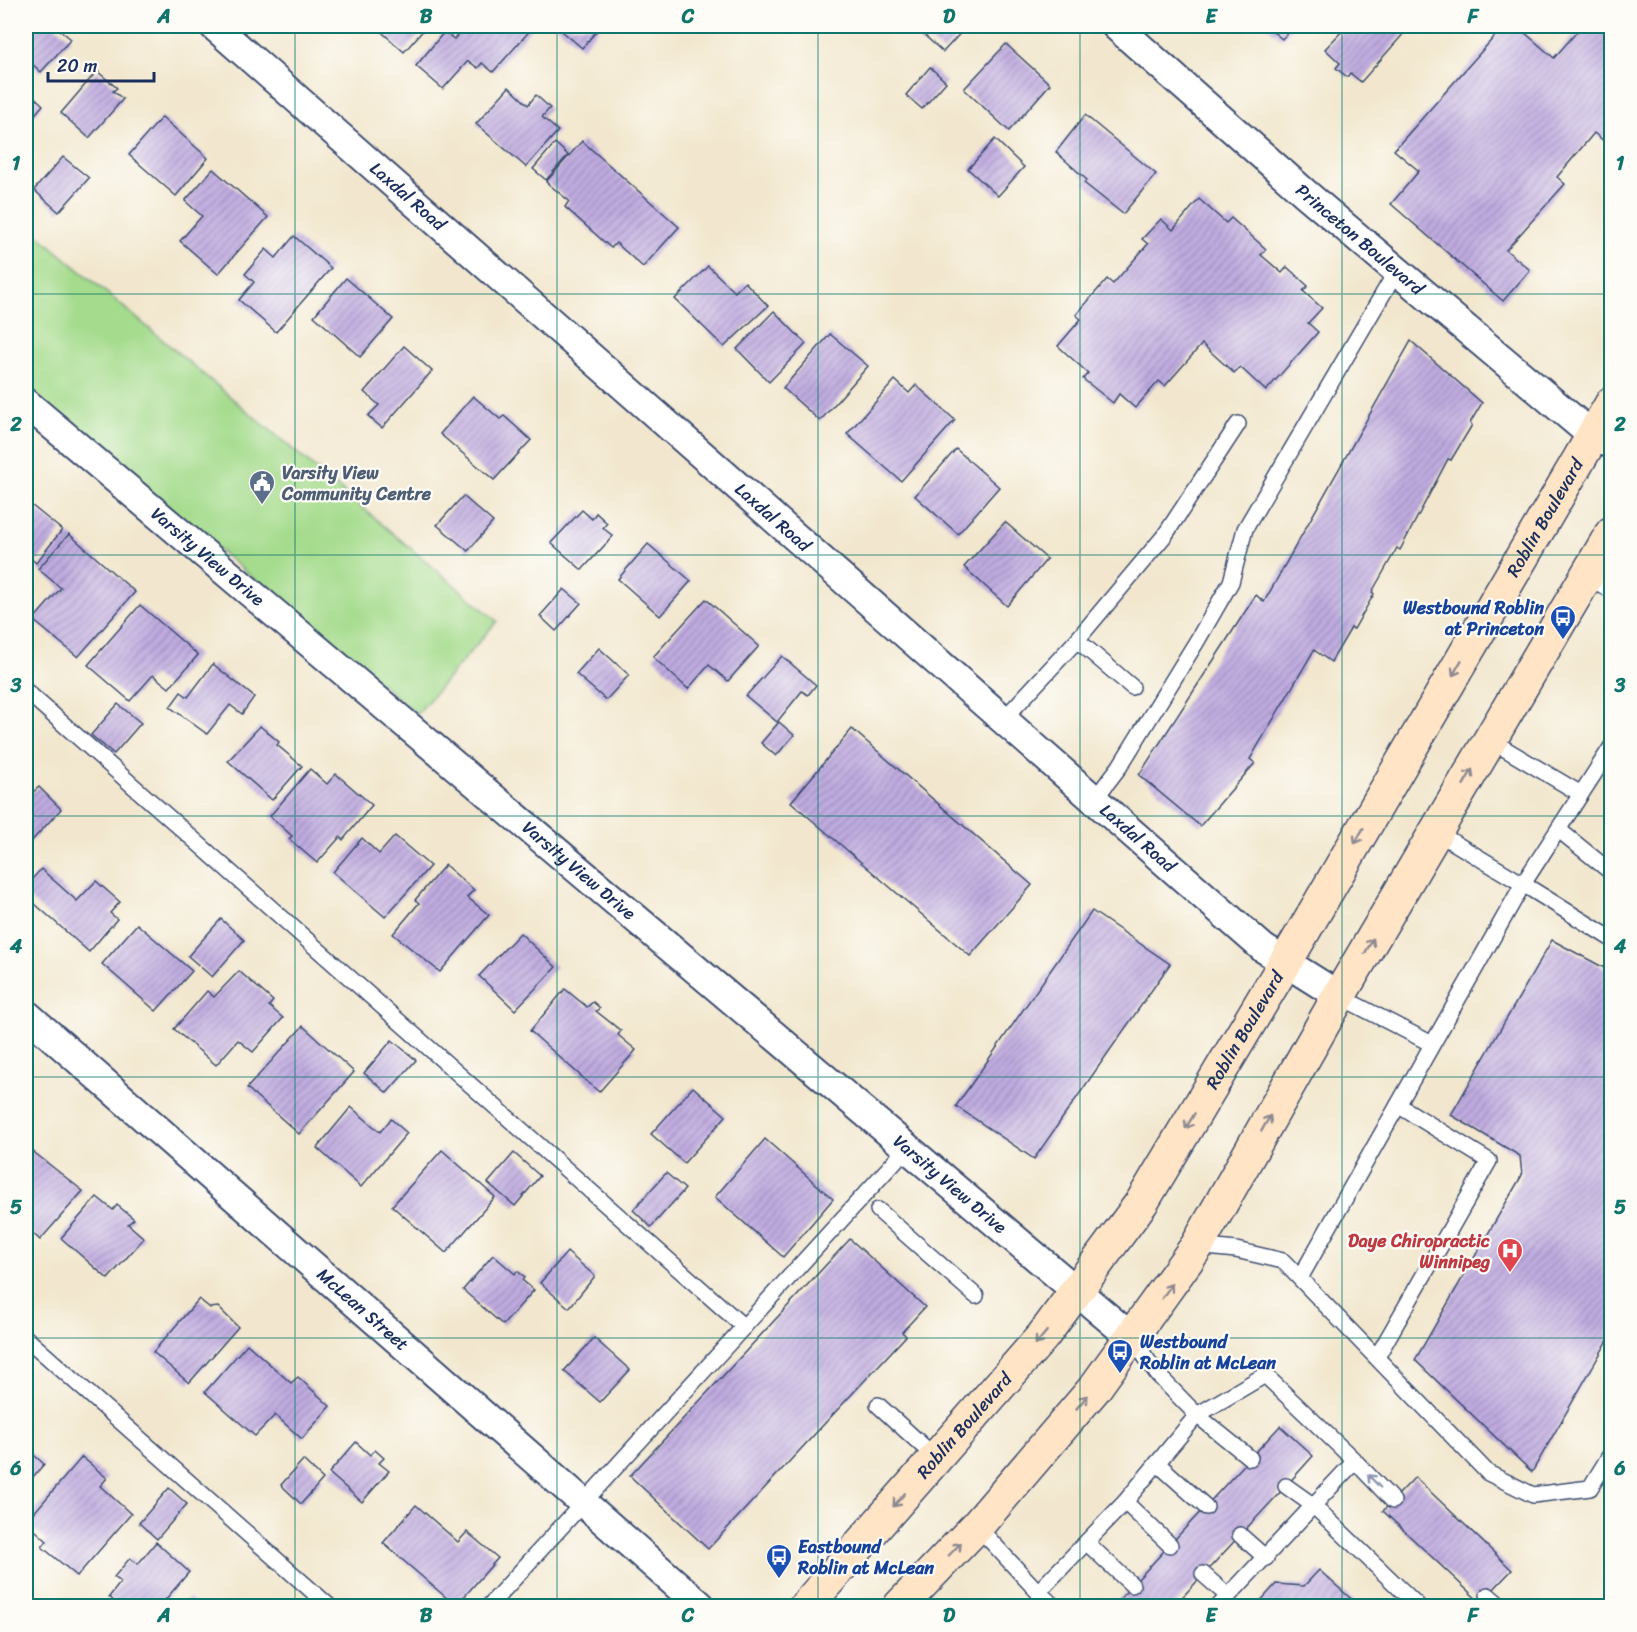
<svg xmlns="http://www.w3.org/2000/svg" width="1637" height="1632" viewBox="0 0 1637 1632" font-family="Sriracha,sans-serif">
<defs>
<pattern id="building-hatch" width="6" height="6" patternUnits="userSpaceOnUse" patternTransform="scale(1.5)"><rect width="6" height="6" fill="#c0ace0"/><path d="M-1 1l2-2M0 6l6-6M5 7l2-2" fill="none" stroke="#9b8cb9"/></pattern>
</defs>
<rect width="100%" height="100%" fill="#fdfcf7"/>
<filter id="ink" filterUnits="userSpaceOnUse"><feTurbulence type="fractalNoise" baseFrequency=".0167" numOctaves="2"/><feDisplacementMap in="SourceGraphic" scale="12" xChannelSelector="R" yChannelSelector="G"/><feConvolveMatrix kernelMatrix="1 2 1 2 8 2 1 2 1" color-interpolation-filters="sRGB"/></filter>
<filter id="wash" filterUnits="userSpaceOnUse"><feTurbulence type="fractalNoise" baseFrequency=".008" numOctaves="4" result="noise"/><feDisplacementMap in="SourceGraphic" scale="24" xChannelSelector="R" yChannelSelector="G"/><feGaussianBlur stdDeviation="1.35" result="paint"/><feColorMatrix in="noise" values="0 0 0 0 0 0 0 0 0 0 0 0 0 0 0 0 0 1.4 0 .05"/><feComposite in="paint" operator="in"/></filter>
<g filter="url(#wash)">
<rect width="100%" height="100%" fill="#f2e7ce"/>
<path fill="#a4db8c" stroke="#608575" stroke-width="1.5" d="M26 225 497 621 417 714 26 390Z"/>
<g id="blocks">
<g fill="url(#building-hatch)">
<path d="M26 26H55L71 39 41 72 31 63 26 69Z"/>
<path d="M375 26H427L404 52Z"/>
<path d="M466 26H534L493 72 482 63 478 68 468 61 443 89 416 66 444 32 454 39Z"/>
<path d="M556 26H601L582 48Z"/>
<path d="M914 26H967L943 52Z"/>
<path d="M1266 26H1294L1282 39Z"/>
<path d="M1347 26H1399L1406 31 1361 82 1350 73 1347 77 1336 68 1340 63 1325 49Z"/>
<path d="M1504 26H1517L1554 58 1582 26H1612V132L1604 141 1594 133 1557 177 1565 184 1506 250 1530 270 1503 301 1391 204 1419 171 1394 150Z"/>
<path d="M1006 44 1050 84 1009 131 964 89Z"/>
<path d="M930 67 946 82 922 109 906 95Z"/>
<path d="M97 71 117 88 113 91 123 99 89 138 61 113Z"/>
<path d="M509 87 528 105 536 95 550 108 542 117 558 131 526 167 476 124Z"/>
<path d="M27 90 43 105 26 125V92Z"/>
<path d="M1085 115 1156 174 1123 214 1084 183 1087 180 1056 152Z"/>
<path d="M162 117 208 158 176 196 129 155Z"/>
<path d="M995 139 1024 167 998 196 968 169Z"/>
<path d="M582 141 679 227 643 267 616 243 611 248 565 207 569 201 546 182Z"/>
<path d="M555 143 568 155 546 180 533 169Z"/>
<path d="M63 157 89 178 59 212 34 190Z"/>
<path d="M213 169 268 217 218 274 180 241 202 216 185 201Z"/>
<path d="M1199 199 1226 223 1231 218 1266 249 1261 255 1282 273 1287 267 1308 286 1303 291 1322 308 1308 323 1318 332 1266 391 1240 367 1234 373 1202 344 1165 386 1159 381 1135 408 1119 394 1113 403 1083 379 1088 373 1058 346 1081 319 1076 315 1107 279 1113 284 1148 244 1142 239 1161 219 1173 230Z"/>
<path d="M294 236 331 268 276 332 239 300 254 282 245 274 266 249 276 258Z"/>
<path d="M708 266 735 292 745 282 768 306 724 347 675 299Z"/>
<path d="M346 278 393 319 360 357 314 316Z"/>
<path d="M774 311 806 344 769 382 737 349Z"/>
<path d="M830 334 868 366 820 421 783 388Z"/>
<path d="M1411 341 1482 403 1470 423 1472 425 1451 460 1448 459 1400 550 1397 548 1372 592 1374 594 1354 629 1351 628 1331 662 1314 650 1250 759 1255 763 1200 826 1139 775 1256 595 1264 602Z"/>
<path d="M404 346 432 371 382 428 368 416 379 405 364 392Z"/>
<path d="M895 380 909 393 916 385 955 420 901 481 847 434Z"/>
<path d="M473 396 500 419 504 416 531 440 494 480 440 434Z"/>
<path d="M956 449 999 487 958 534 915 496Z"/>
<path d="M463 496 493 522 468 551 437 525Z"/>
<path d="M31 505 62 530 36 563 26 554V511Z"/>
<path d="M582 510 592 519 596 513 607 523 603 528 613 536 582 570 551 543Z"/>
<path d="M1005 522 1047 559 1007 606 964 567Z"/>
<path d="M69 534 135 592 78 657 33 620 61 588 38 569Z"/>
<path d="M648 544 691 581 660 616 618 579Z"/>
<path d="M564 589 581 603 556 631 540 616Z"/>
<path d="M706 599 759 646 728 681 709 665 688 689 653 657Z"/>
<path d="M140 605 198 655 169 688 153 675 130 701 88 665Z"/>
<path d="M599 648 629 675 606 700 576 674Z"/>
<path d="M782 656 816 685 808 695 802 691 777 722 746 696Z"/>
<path d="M213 664 254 697 242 714 230 705 207 734 170 707 181 692 188 697Z"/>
<path d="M118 704 141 723 114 754 91 735Z"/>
<path d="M779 722 794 735 776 756 761 743Z"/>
<path d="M260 726 279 742 277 745 302 766 272 800 228 761Z"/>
<path d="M852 729 1032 885 970 956 791 802Z"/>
<path d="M310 769 327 784 336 774 372 805 343 840 340 837 317 863 289 839 292 836 270 816Z"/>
<path d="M26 785 33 792 39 787 61 809 26 847Z"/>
<path d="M395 836 430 866 385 917 333 872 362 838 379 854Z"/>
<path d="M445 865 474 890 467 897 489 915 440 972 393 934 419 903 415 900Z"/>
<path d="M41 869 77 901 96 881 120 902 110 913 117 919 89 952 26 896V886Z"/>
<path d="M1092 911 1170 964 1034 1159 956 1106Z"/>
<path d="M221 919 244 940 212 977 188 956Z"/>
<path d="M137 924 192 971 156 1011 102 964Z"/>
<path d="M520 933 556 967 515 1010 479 976Z"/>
<path d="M1552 940 1612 972V1333L1532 1472 1415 1360 1522 1175 1520 1156 1451 1115Z"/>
<path d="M239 971 273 1001 269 1006 283 1018 253 1052 238 1040 216 1065 174 1029 207 991 214 997Z"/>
<path d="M565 989 587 1007 593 1002 600 1008 596 1011 621 1031 618 1035 636 1050 599 1092 530 1031Z"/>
<path d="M303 1026 354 1072 299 1134 247 1088Z"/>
<path d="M392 1040 416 1060 387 1093 364 1073Z"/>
<path d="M693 1087 726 1116 684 1163 651 1134Z"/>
<path d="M351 1107 380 1132 391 1119 407 1133 361 1187 317 1148Z"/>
<path d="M765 1139 833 1199 783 1257 715 1197Z"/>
<path d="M31 1150 83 1191 40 1240 26 1227V1157Z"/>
<path d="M442 1150 495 1197 446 1253 392 1206Z"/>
<path d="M514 1153 540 1176 515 1206 488 1183Z"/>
<path d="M666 1173 685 1189 651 1227 633 1210Z"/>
<path d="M97 1197 113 1210 117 1205 134 1219 128 1224 144 1238 108 1279 61 1238Z"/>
<path d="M850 1239 925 1307 902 1332 906 1336 708 1549 630 1476Z"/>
<path d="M567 1252 595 1276 569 1308 540 1283Z"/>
<path d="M493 1255 515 1274 517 1271 525 1277 522 1280 534 1290 503 1325 463 1290Z"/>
<path d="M199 1299 210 1308 218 1307 238 1327 189 1383 153 1352Z"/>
<path d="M594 1338 630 1370 600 1402 564 1371Z"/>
<path d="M247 1344 291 1383 298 1377 330 1406 302 1439 275 1415 255 1436 205 1392Z"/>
<path d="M1280 1426 1313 1456 1286 1486 1174 1606H1113Z"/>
<path d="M356 1442 370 1455 375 1450 384 1458 379 1463 389 1471 362 1502 329 1473Z"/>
<path d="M26 1448 44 1464 26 1485Z"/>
<path d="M82 1457 107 1478 100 1486 131 1514 77 1576 42 1547 47 1541 26 1522Z"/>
<path d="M303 1460 323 1479 301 1504 281 1485Z"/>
<path d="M1415 1477 1512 1570 1488 1595 1483 1605 1383 1511Z"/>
<path d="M169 1488 187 1504 157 1539 139 1523Z"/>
<path d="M416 1505 458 1542 467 1532 498 1558 456 1606 383 1543Z"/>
<path d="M156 1542 189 1572 160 1606H120L109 1597 121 1582 114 1577 130 1558 138 1564Z"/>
<path d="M1319 1570 1359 1606H1256L1276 1584 1304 1586Z"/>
<path d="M189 1598 199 1606H182Z"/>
</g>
</g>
</g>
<g filter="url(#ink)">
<use href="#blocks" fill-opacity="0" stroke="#3b4b6f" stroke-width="1.5"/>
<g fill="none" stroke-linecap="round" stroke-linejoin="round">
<defs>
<g id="service">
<path d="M1587 576 1612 591"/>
<path d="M1077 640 1132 687"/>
<path d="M26 691 744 1327"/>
<path d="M1003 720 1077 640 1165 535 1238 424"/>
<path d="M1490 740 1581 794"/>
<path d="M1094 800 1120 766 1197 641 1231 582 1245 529 1397 270"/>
<path d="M1559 830 1612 873"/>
<path d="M1436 832 1523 884 1612 746"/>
<path d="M1339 996 1432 1044"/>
<path d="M1398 1105 1523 884 1610 938"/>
<path d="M878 1210 976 1296"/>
<path d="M1197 1246 1236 1250 1283 1261 1488 1473 1533 1495 1590 1488 1612 1452"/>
<path d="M1300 1278 1398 1105 1489 1161 1377 1357"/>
<path d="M26 1338 329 1606"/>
<path d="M878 1405 936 1458"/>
<path d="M1355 1461 1393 1501"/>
<path d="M1157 1463 1206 1507"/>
<path d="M1286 1486 1314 1506 1418 1606"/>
<path d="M1125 1502 1170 1545"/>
<path d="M977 1526 1038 1592 1125 1502 1197 1415 1158 1375 1132 1338"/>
<path d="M1240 1535 1266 1558"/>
<path d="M1087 1543 1132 1585"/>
<path d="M1203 1574 1228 1596"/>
<path d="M1038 1592 1054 1606"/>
<path d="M1488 1595 1501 1606"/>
<path d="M489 1606 907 1148"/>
<path d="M1219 1606 1355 1461 1265 1375 1197 1415 1250 1458"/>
</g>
<g id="minor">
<path id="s1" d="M214 26 1263 948 1339 996"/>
<path id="s2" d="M1116 26 1306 194 1593 436 1612 444"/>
<path id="s3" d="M26 403 1132 1338"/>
<path id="s4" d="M26 1014 701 1606"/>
</g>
<g id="secondary">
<path id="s5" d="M806 1606 1043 1336 1142 1202 1285 963 1612 403"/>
<path d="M900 1606 977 1526 1094 1389 1197 1246 1339 996 1612 533"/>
</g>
</defs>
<use href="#service" stroke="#3b4b6f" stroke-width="18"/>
<use href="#minor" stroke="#3b4b6f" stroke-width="32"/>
<use href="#secondary" stroke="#3b4b6f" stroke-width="36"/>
<use href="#service" stroke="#fff" stroke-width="15"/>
<use href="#minor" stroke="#fff" stroke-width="28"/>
<use href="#secondary" stroke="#ffe4c6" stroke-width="33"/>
</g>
<defs><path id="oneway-shaft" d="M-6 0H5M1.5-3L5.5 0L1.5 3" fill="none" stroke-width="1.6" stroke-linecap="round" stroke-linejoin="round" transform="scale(1.5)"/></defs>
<g stroke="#8d8a92">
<use href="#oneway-shaft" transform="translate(1457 668) rotate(120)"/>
<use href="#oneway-shaft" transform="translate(1468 777) rotate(-60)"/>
<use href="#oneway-shaft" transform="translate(1359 836) rotate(120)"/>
<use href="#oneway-shaft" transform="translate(1369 946) rotate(-60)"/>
<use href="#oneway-shaft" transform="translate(1190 1121) rotate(121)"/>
<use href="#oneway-shaft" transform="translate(1266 1123) rotate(-60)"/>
<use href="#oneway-shaft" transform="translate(1167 1291) rotate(-55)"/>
<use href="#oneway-shaft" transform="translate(1041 1338) rotate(130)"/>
<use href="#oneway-shaft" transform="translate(1082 1402) rotate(-50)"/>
<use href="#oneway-shaft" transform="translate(899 1500) rotate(131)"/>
<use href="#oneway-shaft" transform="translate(955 1549) rotate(-46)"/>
</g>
<use stroke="#8d97ae" href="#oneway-shaft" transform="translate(1374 1481) rotate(-134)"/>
</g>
<path fill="none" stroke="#0f766e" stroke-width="1.5" stroke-opacity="0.55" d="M295 26V1606M557 26V1606M818 26V1606M1080 26V1606M1342 26V1606M26 294H1612M26 555H1612M26 816H1612M26 1077H1612M26 1338H1612"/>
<defs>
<symbol id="civic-pin" viewBox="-11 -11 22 30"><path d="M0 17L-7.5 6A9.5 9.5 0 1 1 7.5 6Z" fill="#5c6f8a" stroke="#fdfcf7"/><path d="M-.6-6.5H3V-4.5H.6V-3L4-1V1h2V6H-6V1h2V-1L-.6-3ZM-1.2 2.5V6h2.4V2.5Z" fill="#fff"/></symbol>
<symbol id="bus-pin" viewBox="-11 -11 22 30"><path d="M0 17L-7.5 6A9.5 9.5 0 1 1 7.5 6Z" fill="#1a4fb4" stroke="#fdfcf7"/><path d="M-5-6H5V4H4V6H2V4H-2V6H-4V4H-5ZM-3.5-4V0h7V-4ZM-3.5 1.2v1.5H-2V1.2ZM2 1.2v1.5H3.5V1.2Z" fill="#fff"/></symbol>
<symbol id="hospital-pin" viewBox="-11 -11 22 30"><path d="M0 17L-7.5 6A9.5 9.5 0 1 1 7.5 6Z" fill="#e0444e" stroke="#fdfcf7"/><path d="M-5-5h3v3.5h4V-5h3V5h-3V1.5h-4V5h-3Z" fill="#fff"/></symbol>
</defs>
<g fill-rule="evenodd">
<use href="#civic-pin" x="247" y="468" width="30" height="40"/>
<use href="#bus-pin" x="1548" y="603" width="30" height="40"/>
<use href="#hospital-pin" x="1495" y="1236" width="30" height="40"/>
<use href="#bus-pin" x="1105" y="1337" width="30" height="40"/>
<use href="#bus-pin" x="764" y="1542" width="30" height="40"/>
</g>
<g text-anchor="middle" stroke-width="4.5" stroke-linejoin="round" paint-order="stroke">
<g font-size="18" fill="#1b2f5e" stroke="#fdfcf7">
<text dy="6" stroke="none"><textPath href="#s1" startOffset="258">Laxdal Road</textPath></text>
<text dy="6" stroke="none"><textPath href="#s2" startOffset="324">Princeton Boulevard</textPath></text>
<text dy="6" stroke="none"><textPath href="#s1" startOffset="744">Laxdal Road</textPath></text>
<text dy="6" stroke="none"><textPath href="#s5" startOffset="1320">Roblin Boulevard</textPath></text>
<text dy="6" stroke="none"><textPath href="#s3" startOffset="238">Varsity View Drive</textPath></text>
<text dy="6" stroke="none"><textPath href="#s1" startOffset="1230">Laxdal Road</textPath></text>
<text dy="6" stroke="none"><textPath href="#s3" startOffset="724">Varsity View Drive</textPath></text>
<text dy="6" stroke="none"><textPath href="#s5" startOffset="726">Roblin Boulevard</textPath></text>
<text dy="6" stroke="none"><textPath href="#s3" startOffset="1210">Varsity View Drive</textPath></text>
<text dy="6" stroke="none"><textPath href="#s4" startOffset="448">McLean Street</textPath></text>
<text dy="6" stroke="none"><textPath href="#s5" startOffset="240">Roblin Boulevard</textPath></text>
</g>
<g font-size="18" font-weight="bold" fill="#4e5e75" stroke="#fdfcf7" text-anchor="start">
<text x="282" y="479">Varsity View<tspan x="282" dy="21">Community Centre</tspan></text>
</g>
<g font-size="18" font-weight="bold" fill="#164399" stroke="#fdfcf7" text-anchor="start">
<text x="1544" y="614" text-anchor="end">Westbound Roblin<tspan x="1544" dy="21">at Princeton</tspan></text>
<text x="1140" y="1348">Westbound<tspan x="1140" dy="21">Roblin at McLean</tspan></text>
<text x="798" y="1553">Eastbound<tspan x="798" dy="21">Roblin at McLean</tspan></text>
</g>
<g font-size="18" font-weight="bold" fill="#be3a42" stroke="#fdfcf7" text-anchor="end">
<text x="1490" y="1247">Daye Chiropractic<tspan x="1490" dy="21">Winnipeg</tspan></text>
</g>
</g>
<rect width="1637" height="1632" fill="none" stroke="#fdfcf7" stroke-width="66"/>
<path d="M48 72v9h106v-9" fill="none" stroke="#1b2f5e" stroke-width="3"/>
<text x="57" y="72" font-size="18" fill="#1b2f5e" stroke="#fdfcf7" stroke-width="4.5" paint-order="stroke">20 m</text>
<rect x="33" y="33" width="1571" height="1566" fill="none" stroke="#0f766e" stroke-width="2"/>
<g font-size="20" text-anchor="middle" font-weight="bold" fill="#0f766e">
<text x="164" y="23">A</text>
<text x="426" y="23">B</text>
<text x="688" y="23">C</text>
<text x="949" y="23">D</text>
<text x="1211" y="23">E</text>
<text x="1473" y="23">F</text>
<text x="16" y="170">1</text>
<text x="1620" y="170">1</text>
<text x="16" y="431">2</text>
<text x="1620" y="431">2</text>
<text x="16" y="692">3</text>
<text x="1620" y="692">3</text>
<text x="16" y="953">4</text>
<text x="1620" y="953">4</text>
<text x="16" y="1214">5</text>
<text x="1620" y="1214">5</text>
<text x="16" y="1475">6</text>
<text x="1620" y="1475">6</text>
<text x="164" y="1622">A</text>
<text x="426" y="1622">B</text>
<text x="688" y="1622">C</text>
<text x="949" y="1622">D</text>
<text x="1211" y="1622">E</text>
<text x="1473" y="1622">F</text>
</g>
</svg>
